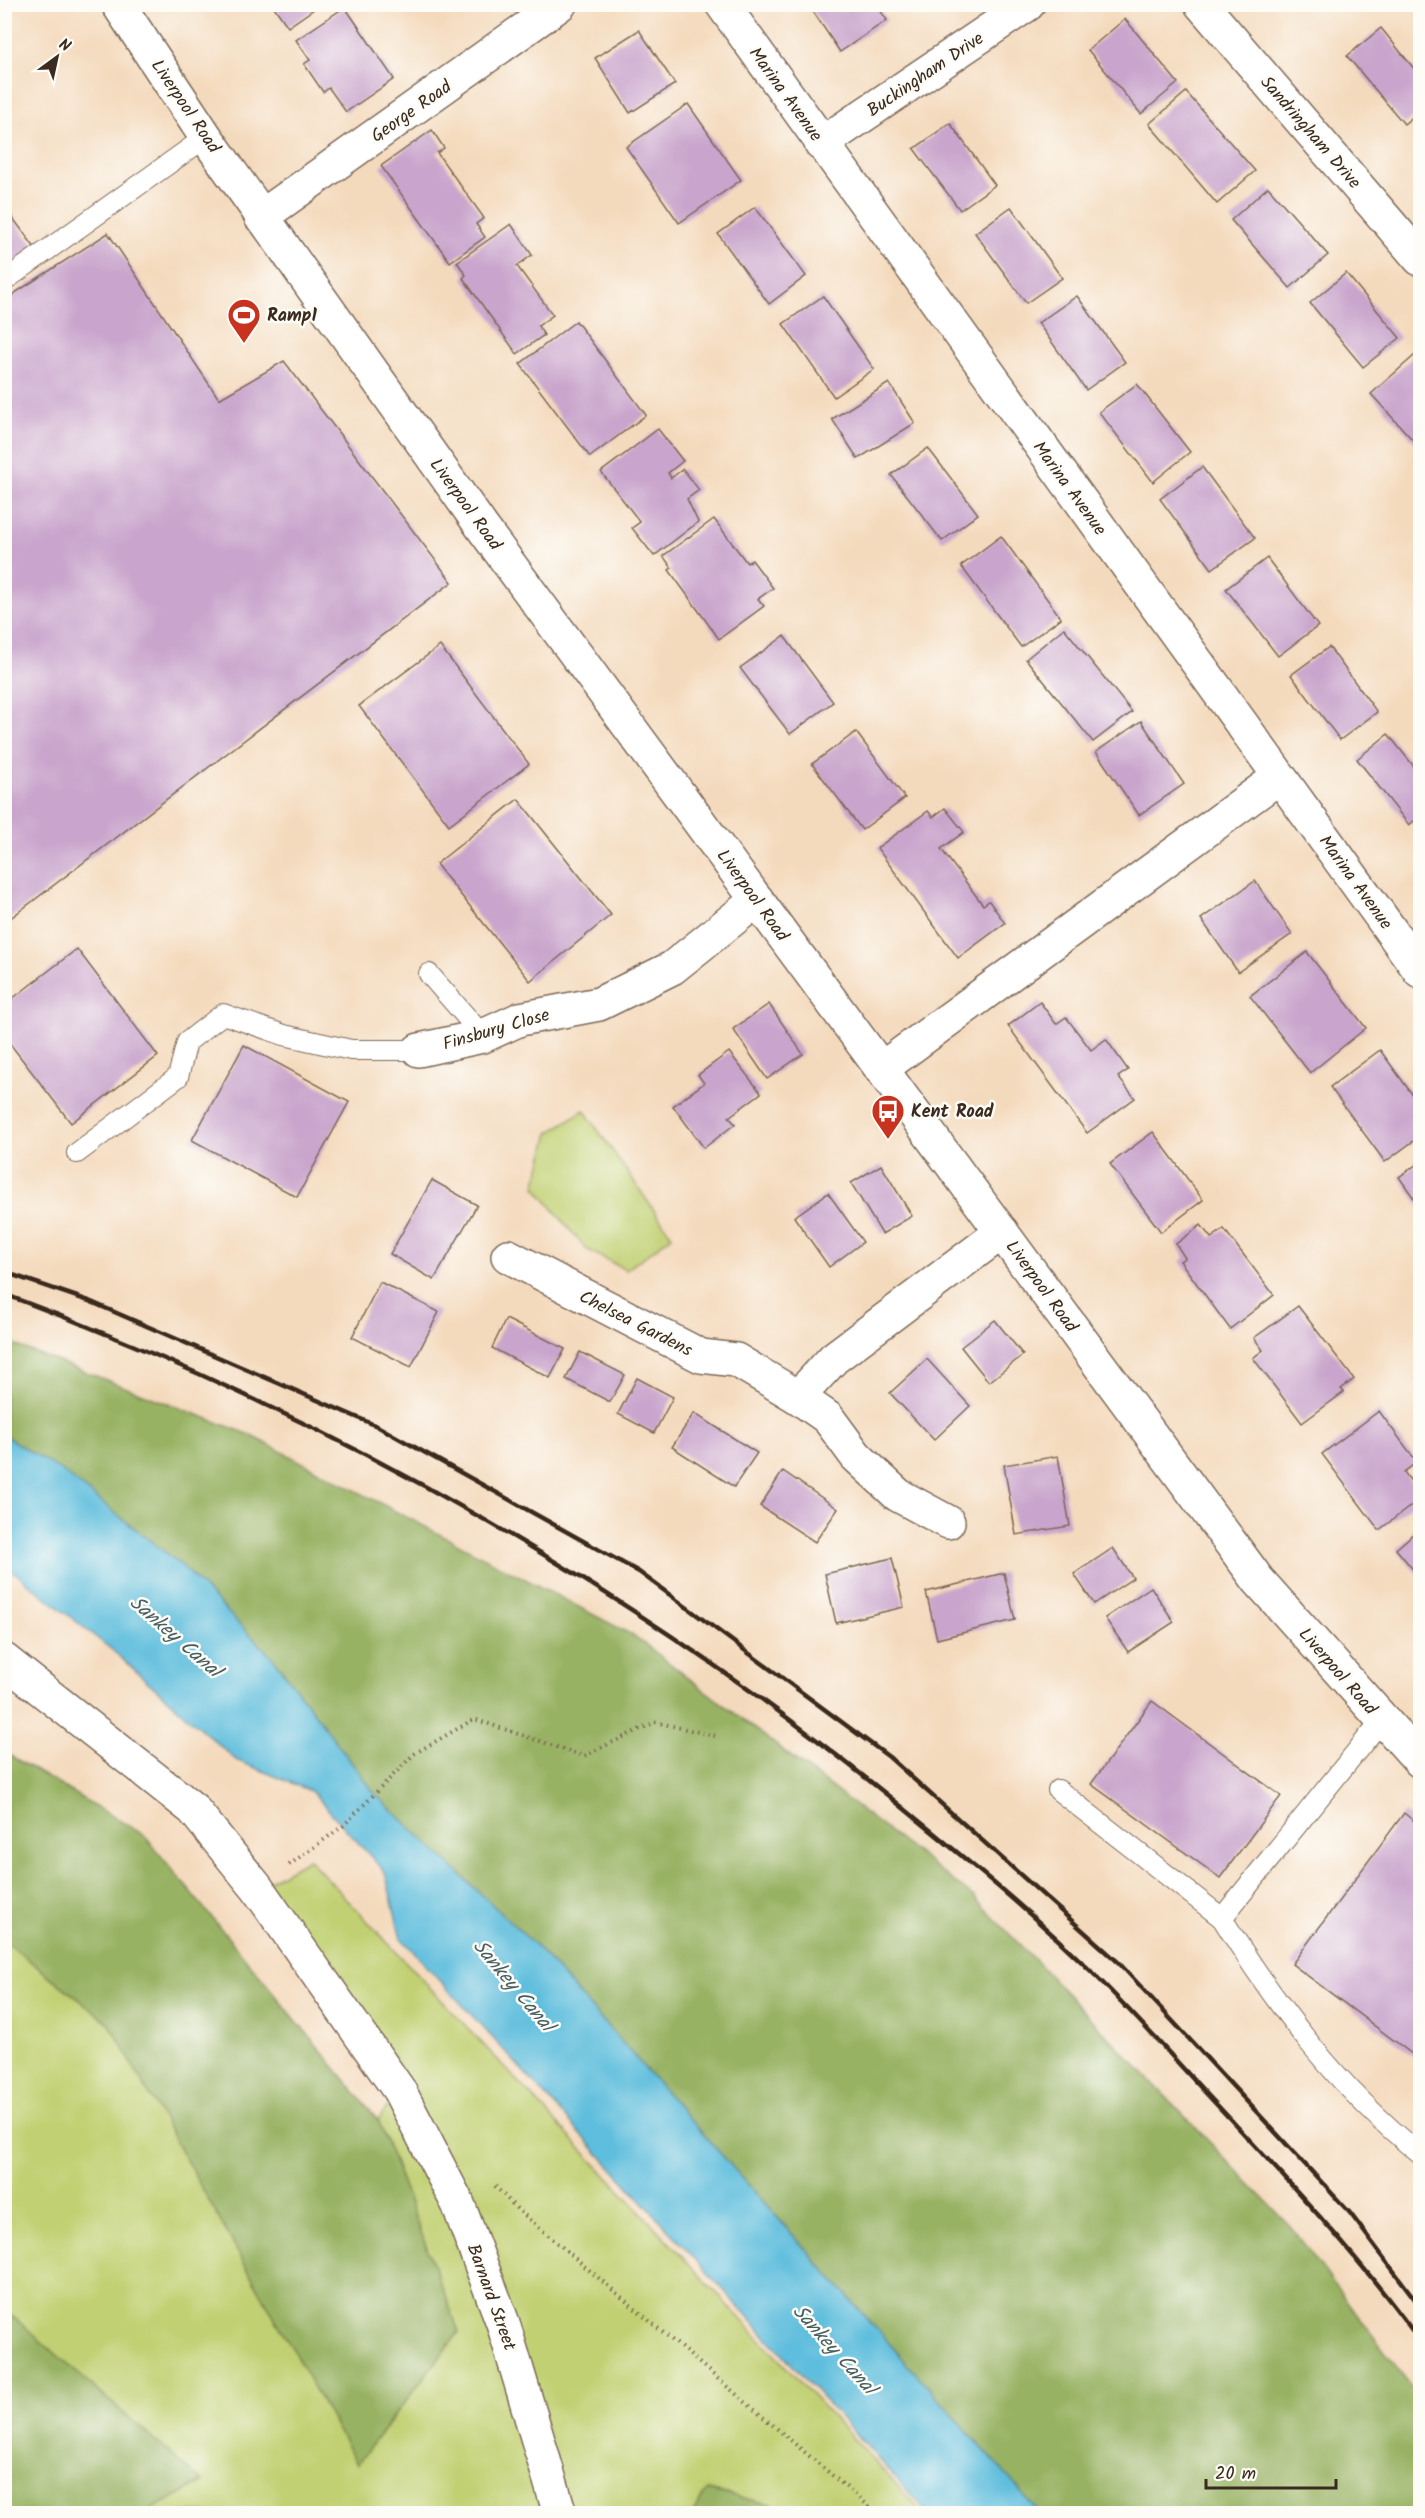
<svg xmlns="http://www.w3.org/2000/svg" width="1425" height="2518" viewBox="0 0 1425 2518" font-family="Kalam,sans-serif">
<rect width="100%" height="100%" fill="#fdfcf7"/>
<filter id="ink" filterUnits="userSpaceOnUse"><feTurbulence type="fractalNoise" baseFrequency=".0167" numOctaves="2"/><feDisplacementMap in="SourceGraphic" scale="12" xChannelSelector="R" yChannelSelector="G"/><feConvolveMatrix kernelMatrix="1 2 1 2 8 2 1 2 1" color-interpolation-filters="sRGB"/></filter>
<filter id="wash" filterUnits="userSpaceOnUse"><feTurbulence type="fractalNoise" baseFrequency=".008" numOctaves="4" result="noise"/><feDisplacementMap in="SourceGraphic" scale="24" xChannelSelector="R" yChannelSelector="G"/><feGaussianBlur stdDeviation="1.35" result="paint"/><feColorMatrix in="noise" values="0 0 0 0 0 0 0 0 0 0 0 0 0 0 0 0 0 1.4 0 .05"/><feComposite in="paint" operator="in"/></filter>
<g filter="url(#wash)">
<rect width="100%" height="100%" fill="#f4dabd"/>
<g fill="#c1d072" stroke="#7e7d48" stroke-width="1.5">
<path d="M584 1110 672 1236 626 1270 586 1249 535 1187 549 1133Z"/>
<path d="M309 1859 923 2513H809L708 2490 693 2514 144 2513 202 2482 5 2310 4 1941 109 2023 357 2464 459 2332 378 2120 399 2090 257 1888Z"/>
</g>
<g fill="#98b264" stroke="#6a6e41" stroke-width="1.5">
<path d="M4 1341 248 1434 634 1636 974 1897 1291 2227 1420 2398V2513H1040L535 1945 376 1795 273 1658 181 1565 62 1471 5 1436Z"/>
<path d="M4 1752 144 1835 378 2120 459 2332 357 2464 109 2023 5 1941Z"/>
<path d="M5 2310 203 2482 144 2513H5Z"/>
<path d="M707 2490 809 2513H693Z"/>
</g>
<path fill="#5fbedd" stroke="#4d747e" stroke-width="1.5" d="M5 1436 62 1471 181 1565 273 1658 376 1795 535 1945 1040 2513H928L401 1938 385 1872 311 1791 236 1760 112 1650 5 1565Z"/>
<g id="blocks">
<g fill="#c9a4cc">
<path d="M272 4H321L288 27Z"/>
<path d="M808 4H876L887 20 840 52Z"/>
<path d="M345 7 394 79 346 112 329 88 323 92 304 64 310 60 296 40Z"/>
<path d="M1125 19 1178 83 1141 114 1088 50Z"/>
<path d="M1381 28 1420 76V111L1404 124 1347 56Z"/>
<path d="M639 30 675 84 630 113 595 58Z"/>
<path d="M1186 92 1255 171 1217 204 1149 124Z"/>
<path d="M688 104 741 180 679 223 626 147Z"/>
<path d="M950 123 995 185 960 210 914 149Z"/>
<path d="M432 130 444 148 437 153 484 218 476 224 485 237 450 262 381 166Z"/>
<path d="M1268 187 1328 255 1290 288 1231 220Z"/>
<path d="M4 206 38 252 4 274Z"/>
<path d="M755 207 806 276 769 304 718 234Z"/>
<path d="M1011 207 1062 278 1026 303 975 233Z"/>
<path d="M511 224 532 255 517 266 553 315 538 326 544 335 517 354 463 278 466 275 457 262Z"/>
<path d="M108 233 219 399 284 361 452 582 4 923V300Z"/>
<path d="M1346 273 1400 338 1363 367 1310 303Z"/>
<path d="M823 296 874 369 834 397 783 324Z"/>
<path d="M1077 296 1125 362 1086 390 1038 323Z"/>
<path d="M576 321 646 415 590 457 520 364Z"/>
<path d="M1415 355 1420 361V448L1371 394Z"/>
<path d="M889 383 915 423 858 459 832 419Z"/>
<path d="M1137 384 1190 452 1153 482 1099 412Z"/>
<path d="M658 429 683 461 668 473 671 478 683 469 699 490 687 499 698 522 654 556 632 528 640 522 601 472Z"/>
<path d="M928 448 978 514 942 541 891 475Z"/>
<path d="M1202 467 1255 538 1212 569 1160 499Z"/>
<path d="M714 519 747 563 752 560 773 588 758 599 764 606 719 639 669 570 672 568 663 556Z"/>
<path d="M1001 536 1061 618 1021 647 961 566Z"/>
<path d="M1267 558 1318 626 1278 656 1226 589Z"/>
<path d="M1064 628 1132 712 1093 742 1026 659Z"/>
<path d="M784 636 833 702 790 734 740 668Z"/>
<path d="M440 646 529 764 449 825 359 706Z"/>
<path d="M1329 647 1377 712 1340 740 1291 675Z"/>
<path d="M1141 721 1184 784 1139 815 1096 752Z"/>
<path d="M856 732 905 798 862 830 812 764Z"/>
<path d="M1388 734 1420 774V816L1409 825 1357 759Z"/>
<path d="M518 799 611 915 530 981 436 864Z"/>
<path d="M945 808 964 832 941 849 983 905 989 901 1005 923 958 958 877 848 928 811 933 817Z"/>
<path d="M1255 881 1292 934 1238 972 1201 919Z"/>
<path d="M77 949 158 1056 71 1123 4 1036V1005Z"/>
<path d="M1307 952 1366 1028 1310 1073 1250 996Z"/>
<path d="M1040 1002 1056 1024 1066 1017 1091 1050 1106 1039 1128 1070 1118 1077 1135 1098 1087 1133 1008 1026Z"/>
<path d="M769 1004 803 1054 767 1079 733 1029Z"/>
<path d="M244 1045 349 1102 297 1197 192 1140Z"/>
<path d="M1380 1050 1420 1105V1136L1385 1162 1330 1087Z"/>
<path d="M729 1052 761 1093 729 1117 735 1124 704 1148 673 1106 704 1083 698 1075Z"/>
<path d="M1153 1132 1203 1200 1161 1232 1110 1164Z"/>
<path d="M1420 1162V1207L1399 1177Z"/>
<path d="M881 1165 912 1216 882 1234 851 1183Z"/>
<path d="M432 1180 477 1205 434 1280 390 1254Z"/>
<path d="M828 1193 863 1242 829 1267 794 1217Z"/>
<path d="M1201 1225 1211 1238 1224 1229 1274 1295 1230 1329 1180 1261 1185 1258 1176 1244Z"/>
<path d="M380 1282 439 1312 411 1367 352 1337Z"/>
<path d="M1298 1306 1354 1379 1341 1389 1344 1392 1302 1423 1253 1358 1263 1350 1254 1338Z"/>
<path d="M506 1319 565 1349 550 1378 492 1348Z"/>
<path d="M995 1320 1023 1355 989 1382 961 1347Z"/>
<path d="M580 1352 625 1375 610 1402 566 1379Z"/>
<path d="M927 1359 970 1406 934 1440 890 1393Z"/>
<path d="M637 1378 673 1397 654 1433 618 1414Z"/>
<path d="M1379 1411 1417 1462 1404 1472 1412 1483 1420 1476V1499L1379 1530 1322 1454Z"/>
<path d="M694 1413 757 1453 734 1487 672 1447Z"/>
<path d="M1058 1456 1070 1526 1016 1535 1004 1465Z"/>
<path d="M783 1471 838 1509 815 1542 760 1506Z"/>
<path d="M1420 1528V1578L1396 1549Z"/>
<path d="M1113 1548 1133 1578 1094 1604 1074 1574Z"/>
<path d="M892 1558 904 1607 836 1623 825 1574Z"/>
<path d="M1004 1573 1015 1620 937 1639 926 1592Z"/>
<path d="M1151 1587 1174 1622 1128 1652 1105 1618Z"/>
<path d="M1152 1701 1281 1796 1220 1878 1091 1784Z"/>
<path d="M1404 1813 1420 1826V2060L1292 1964Z"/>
</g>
</g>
</g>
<g filter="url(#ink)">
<use href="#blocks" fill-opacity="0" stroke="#7c6856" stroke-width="1.5"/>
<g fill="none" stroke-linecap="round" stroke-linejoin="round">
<defs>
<g id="service">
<path d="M4 281 206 137"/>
<path d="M429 974 483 1036"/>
<path d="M77 1153 178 1077 187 1042 223 1014 284 1035 351 1050H419"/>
<path d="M1381 1721 1222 1918C1277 2007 1338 2088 1420 2154"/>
<path d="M1058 1790 1222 1918"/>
</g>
<g id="minor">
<path d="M722 4 1420 971"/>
<path d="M1201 4 1420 259"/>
<path d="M821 144 1028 4"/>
<path d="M261 217 560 4"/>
<path d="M419 1050 483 1036 520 1019 599 1004 672 968 757 900"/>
<path d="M881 1069 1279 777"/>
<path d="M508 1256 701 1356 736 1360 798 1397 828 1418 856 1456 898 1495 948 1522"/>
<path d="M798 1397 834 1358 1002 1232"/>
<path d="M4 1660 193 1809 257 1888 399 2090 458 2204 503 2323 560 2514"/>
</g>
<path id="tertiary" d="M118 4 206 137 482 527 1258 1580 1420 1761"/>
</defs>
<use href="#service" stroke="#7c6856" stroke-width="22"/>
<use href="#minor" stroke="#7c6856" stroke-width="36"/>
<use href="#tertiary" stroke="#7c6856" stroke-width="36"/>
<g stroke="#7c6856" stroke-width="4" stroke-dasharray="1.5 4.5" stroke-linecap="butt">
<path d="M289 1865 343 1826 414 1754 474 1719 584 1756 655 1722 716 1736"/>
<path d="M495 2186 517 2209 878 2514"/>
</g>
<use href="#service" stroke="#fff" stroke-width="20"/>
<use href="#minor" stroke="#fff" stroke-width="33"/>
<use href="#tertiary" stroke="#fff" stroke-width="33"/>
<g stroke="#3b2a1e" stroke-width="4.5">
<path d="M4 1272 89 1301 377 1426 639 1572 889 1757 1118 1962 1350 2213 1420 2306"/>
<path d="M4 1294C337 1418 651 1598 924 1825 984 1874 1044 1924 1099 1979 1135 2015 1169 2053 1203 2090 1279 2171 1355 2251 1420 2341"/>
</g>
</g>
</g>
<defs>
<symbol id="stadium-pin" viewBox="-11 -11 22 30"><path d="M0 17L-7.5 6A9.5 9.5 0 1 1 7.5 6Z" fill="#c8321e" stroke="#fdfcf7"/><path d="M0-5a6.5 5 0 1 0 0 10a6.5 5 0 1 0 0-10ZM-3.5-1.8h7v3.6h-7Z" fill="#fff"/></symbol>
<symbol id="bus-pin" viewBox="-11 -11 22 30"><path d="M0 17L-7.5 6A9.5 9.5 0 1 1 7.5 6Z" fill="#c8321e" stroke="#fdfcf7"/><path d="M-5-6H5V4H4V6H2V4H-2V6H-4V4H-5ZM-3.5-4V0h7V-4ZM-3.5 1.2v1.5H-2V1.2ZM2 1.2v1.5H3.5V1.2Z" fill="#fff"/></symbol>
</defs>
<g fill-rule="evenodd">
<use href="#stadium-pin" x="225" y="296" width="38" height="52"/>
<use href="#bus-pin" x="869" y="1092" width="38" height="52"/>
</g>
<g text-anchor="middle" stroke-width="5" stroke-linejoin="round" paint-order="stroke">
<g font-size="18" fill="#3b2a1e" stroke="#fdfcf7">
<text transform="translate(925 74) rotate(-34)" y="6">Buckingham Drive</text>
<text transform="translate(786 94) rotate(54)" y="6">Marina Avenue</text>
<text transform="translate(186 106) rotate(56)" y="6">Liverpool Road</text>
<text transform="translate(411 111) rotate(-35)" y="6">George Road</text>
<text transform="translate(1311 132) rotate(49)" y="6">Sandringham Drive</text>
<text transform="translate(1070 488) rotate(54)" y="6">Marina Avenue</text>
<text transform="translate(466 504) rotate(54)" y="6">Liverpool Road</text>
<text transform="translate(1356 882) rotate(54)" y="6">Marina Avenue</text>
<text transform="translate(753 895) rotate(54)" y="6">Liverpool Road</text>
<text transform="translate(496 1029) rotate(-16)" y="6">Finsbury Close</text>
<text transform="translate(1042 1286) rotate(54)" y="6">Liverpool Road</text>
<text transform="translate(636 1323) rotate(27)" y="6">Chelsea Gardens</text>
<text transform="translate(1338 1671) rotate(49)" y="6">Liverpool Road</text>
<text transform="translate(492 2297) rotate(70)" y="6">Barnard Street</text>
</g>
<g font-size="18" font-weight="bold" fill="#3b2a1e" stroke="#fdfcf7" text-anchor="start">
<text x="267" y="321">Ramp1</text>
<text x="911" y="1117">Kent Road</text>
</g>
<g font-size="20" font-style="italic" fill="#485e61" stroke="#fdfcf7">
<text transform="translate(176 1636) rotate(41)" y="7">Sankey Canal</text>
<text transform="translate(514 1985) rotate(50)" y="7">Sankey Canal</text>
<text transform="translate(835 2349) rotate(48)" y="7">Sankey Canal</text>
</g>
</g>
<rect width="1425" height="2518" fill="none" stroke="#fdfcf7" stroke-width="24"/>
<g transform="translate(57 57) rotate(33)" stroke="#fdfcf7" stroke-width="4.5" paint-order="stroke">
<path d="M0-4.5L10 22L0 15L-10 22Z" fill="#3b2a1e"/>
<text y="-9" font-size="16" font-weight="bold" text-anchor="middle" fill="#3b2a1e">N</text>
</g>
<path d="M1206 2479v9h130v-9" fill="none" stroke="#3b2a1e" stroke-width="3"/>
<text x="1215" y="2479" font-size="18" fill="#3b2a1e" stroke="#fdfcf7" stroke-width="4.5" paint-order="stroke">20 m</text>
</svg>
